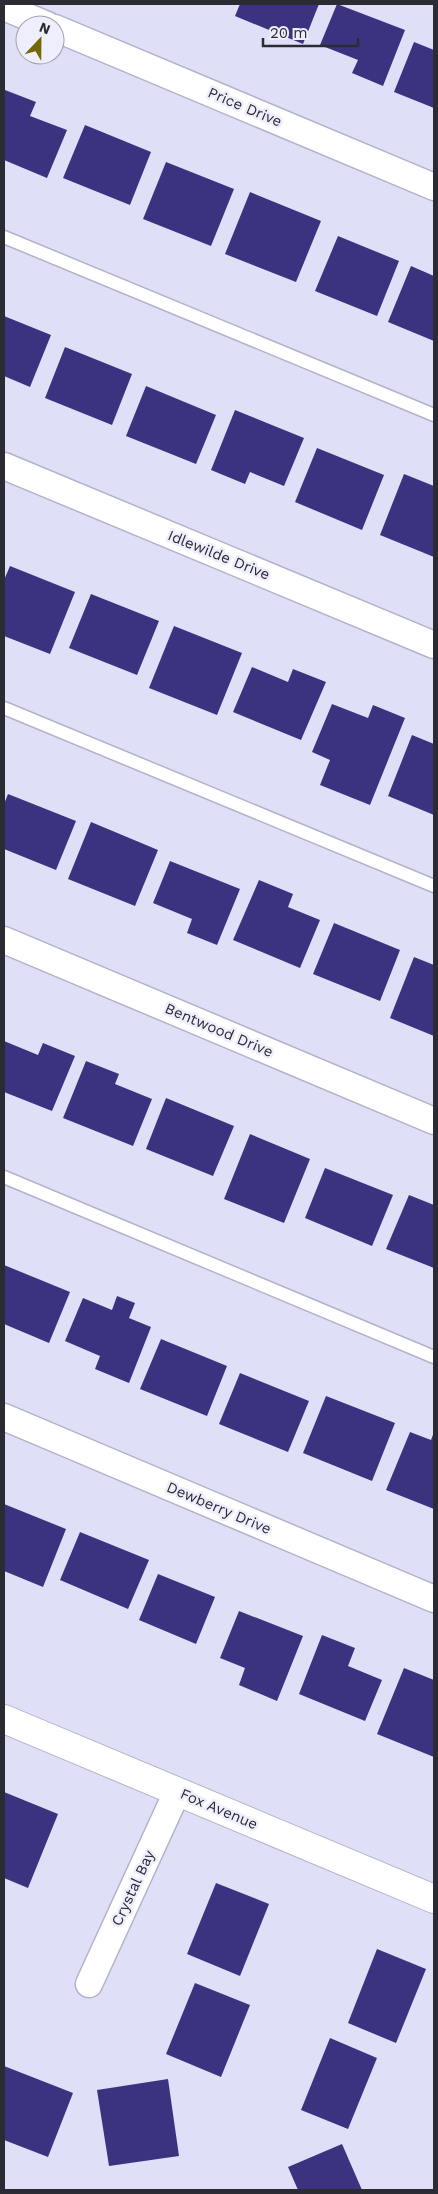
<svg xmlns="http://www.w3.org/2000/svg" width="438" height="2194" viewBox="0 0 438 2194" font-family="'Work Sans',sans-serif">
<rect width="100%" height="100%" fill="#dfe0f8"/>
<g fill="#3b3380">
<path d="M240 4H319L303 44 235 16Z"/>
<path d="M337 4 405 30 383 86 352 73 358 60 320 45Z"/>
<path d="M414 42 434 50V108L394 92Z"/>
<path d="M5 90 36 102 30 116 67 130 47 178 4 160Z"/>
<path d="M85 125 151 152 130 205 63 178Z"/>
<path d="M166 162 234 189 211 246 143 219Z"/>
<path d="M250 192 321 221 296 282 225 254Z"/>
<path d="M338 236 399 261 377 316 315 291Z"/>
<path d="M411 266 434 276V341L388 322Z"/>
<path d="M4 316 51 335 30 387 4 376Z"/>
<path d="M65 347 132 374 112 425 45 398Z"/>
<path d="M146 386 216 415 196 464 126 436Z"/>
<path d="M235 410 304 438 284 486 250 472 245 484 211 470Z"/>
<path d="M317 448 384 475 362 530 295 502Z"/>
<path d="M404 474 434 486V557L380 535Z"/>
<path d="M10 566 75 592 50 654 4 636V580Z"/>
<path d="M91 594 159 621 137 675 69 648Z"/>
<path d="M174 626 242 653 217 715 149 688Z"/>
<path d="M252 667 288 682 293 669 326 682 301 740 233 712Z"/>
<path d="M332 704 368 718 373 705 405 718 370 805 320 785 330 760 312 752Z"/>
<path d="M412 735 434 744V815L388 796Z"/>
<path d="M8 794 76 821 56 870 4 849V804Z"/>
<path d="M91 822 158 850 135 906 68 879Z"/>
<path d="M170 861 240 889 217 945 187 933 192 919 153 903Z"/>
<path d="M259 880 293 894 288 907 320 920 300 968 233 940Z"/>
<path d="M334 923 400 950 380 1001 313 974Z"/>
<path d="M414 957 434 965V1036L390 1018Z"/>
<path d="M4 1041 38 1055 43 1043 75 1056 52 1111 4 1092Z"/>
<path d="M86 1061 119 1074 115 1084 152 1099 133 1146 63 1118Z"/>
<path d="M166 1098 234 1126 213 1176 146 1149Z"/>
<path d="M250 1134 310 1159 284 1223 224 1199Z"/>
<path d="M325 1168 393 1195 372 1246 305 1218Z"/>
<path d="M409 1195 434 1205V1268L386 1249Z"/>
<path d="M4 1265 70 1292 49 1343 4 1324Z"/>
<path d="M117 1296 135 1303 129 1318 151 1327 129 1383 95 1369 100 1356 65 1341 83 1298 112 1310Z"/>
<path d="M161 1339 227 1366 207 1416 140 1389Z"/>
<path d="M240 1373 309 1401 288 1452 219 1424Z"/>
<path d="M326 1396 395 1423 372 1481 303 1453Z"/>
<path d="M410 1432 431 1440 434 1432V1509L386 1490Z"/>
<path d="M4 1504 66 1529 43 1587 4 1571Z"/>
<path d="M80 1532 149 1560 128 1609 60 1580Z"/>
<path d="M158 1574 215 1597 196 1644 139 1620Z"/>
<path d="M239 1611 303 1636 277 1701 239 1685 245 1668 220 1658Z"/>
<path d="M322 1635 355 1648 348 1666 382 1680 365 1721 299 1694Z"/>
<path d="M404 1668 434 1680V1757L377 1734Z"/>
<path d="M4 1792 58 1814 28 1888 4 1878Z"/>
<path d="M216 1883 269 1904 240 1976 187 1954Z"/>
<path d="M377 1949 426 1969 396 2043 348 2023Z"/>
<path d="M195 1983 250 2005 221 2077 166 2054Z"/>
<path d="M330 2038 377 2058 348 2129 301 2110Z"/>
<path d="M4 2066 73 2093 48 2157 4 2140Z"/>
<path d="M168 2079 179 2156 109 2166 97 2090Z"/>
<path d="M342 2144 362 2190H298L288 2167Z"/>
</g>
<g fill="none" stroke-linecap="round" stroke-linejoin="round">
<defs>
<g id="service">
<path d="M4 237 434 415"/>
<path d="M4 708 434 886"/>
<path d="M4 1177 434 1357"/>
</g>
<g id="minor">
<path d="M4 7 47 25"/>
<path d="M55 28 434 187"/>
<path d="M4 466 434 645"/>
<path d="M4 940 434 1121"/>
<path d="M4 1417 434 1599"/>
<path d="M89 1984 177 1792"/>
</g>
<path id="secondary" d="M4 1719 434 1899"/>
</defs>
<use href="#service" stroke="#b2b3ca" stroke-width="15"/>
<use href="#minor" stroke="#b2b3ca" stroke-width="29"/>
<use href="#secondary" stroke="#b2b3ca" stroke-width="30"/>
<use href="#service" stroke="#fff" stroke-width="12"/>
<use href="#minor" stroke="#fff" stroke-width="26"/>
<use href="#secondary" stroke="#fff" stroke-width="28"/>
</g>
<g text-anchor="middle" stroke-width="5" stroke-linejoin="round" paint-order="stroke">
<g font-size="15" fill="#2b2b34" stroke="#eeeefd">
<text transform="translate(245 107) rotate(23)" y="5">Price Drive</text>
<text transform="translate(219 555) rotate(22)" y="5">Idlewilde Drive</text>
<text transform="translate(219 1030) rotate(23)" y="5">Bentwood Drive</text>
<text transform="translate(219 1508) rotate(23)" y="5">Dewberry Drive</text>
<text transform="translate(219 1809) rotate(23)" y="5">Fox Avenue</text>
<text transform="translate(133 1888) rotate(-65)" y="5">Crystal Bay</text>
</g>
</g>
<rect width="438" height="2194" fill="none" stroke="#2b2b34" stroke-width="10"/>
<g transform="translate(40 40) rotate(22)"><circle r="24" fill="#eeeefd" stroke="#a0a0ad"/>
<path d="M0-4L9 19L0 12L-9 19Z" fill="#736901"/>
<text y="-8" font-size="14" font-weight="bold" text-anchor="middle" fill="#2b2b34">N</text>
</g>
<path d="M263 38v8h95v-8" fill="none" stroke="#2b2b34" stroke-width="2.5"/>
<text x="270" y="38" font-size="15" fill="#2b2b34" stroke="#eeeefd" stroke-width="4" paint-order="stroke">20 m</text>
</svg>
